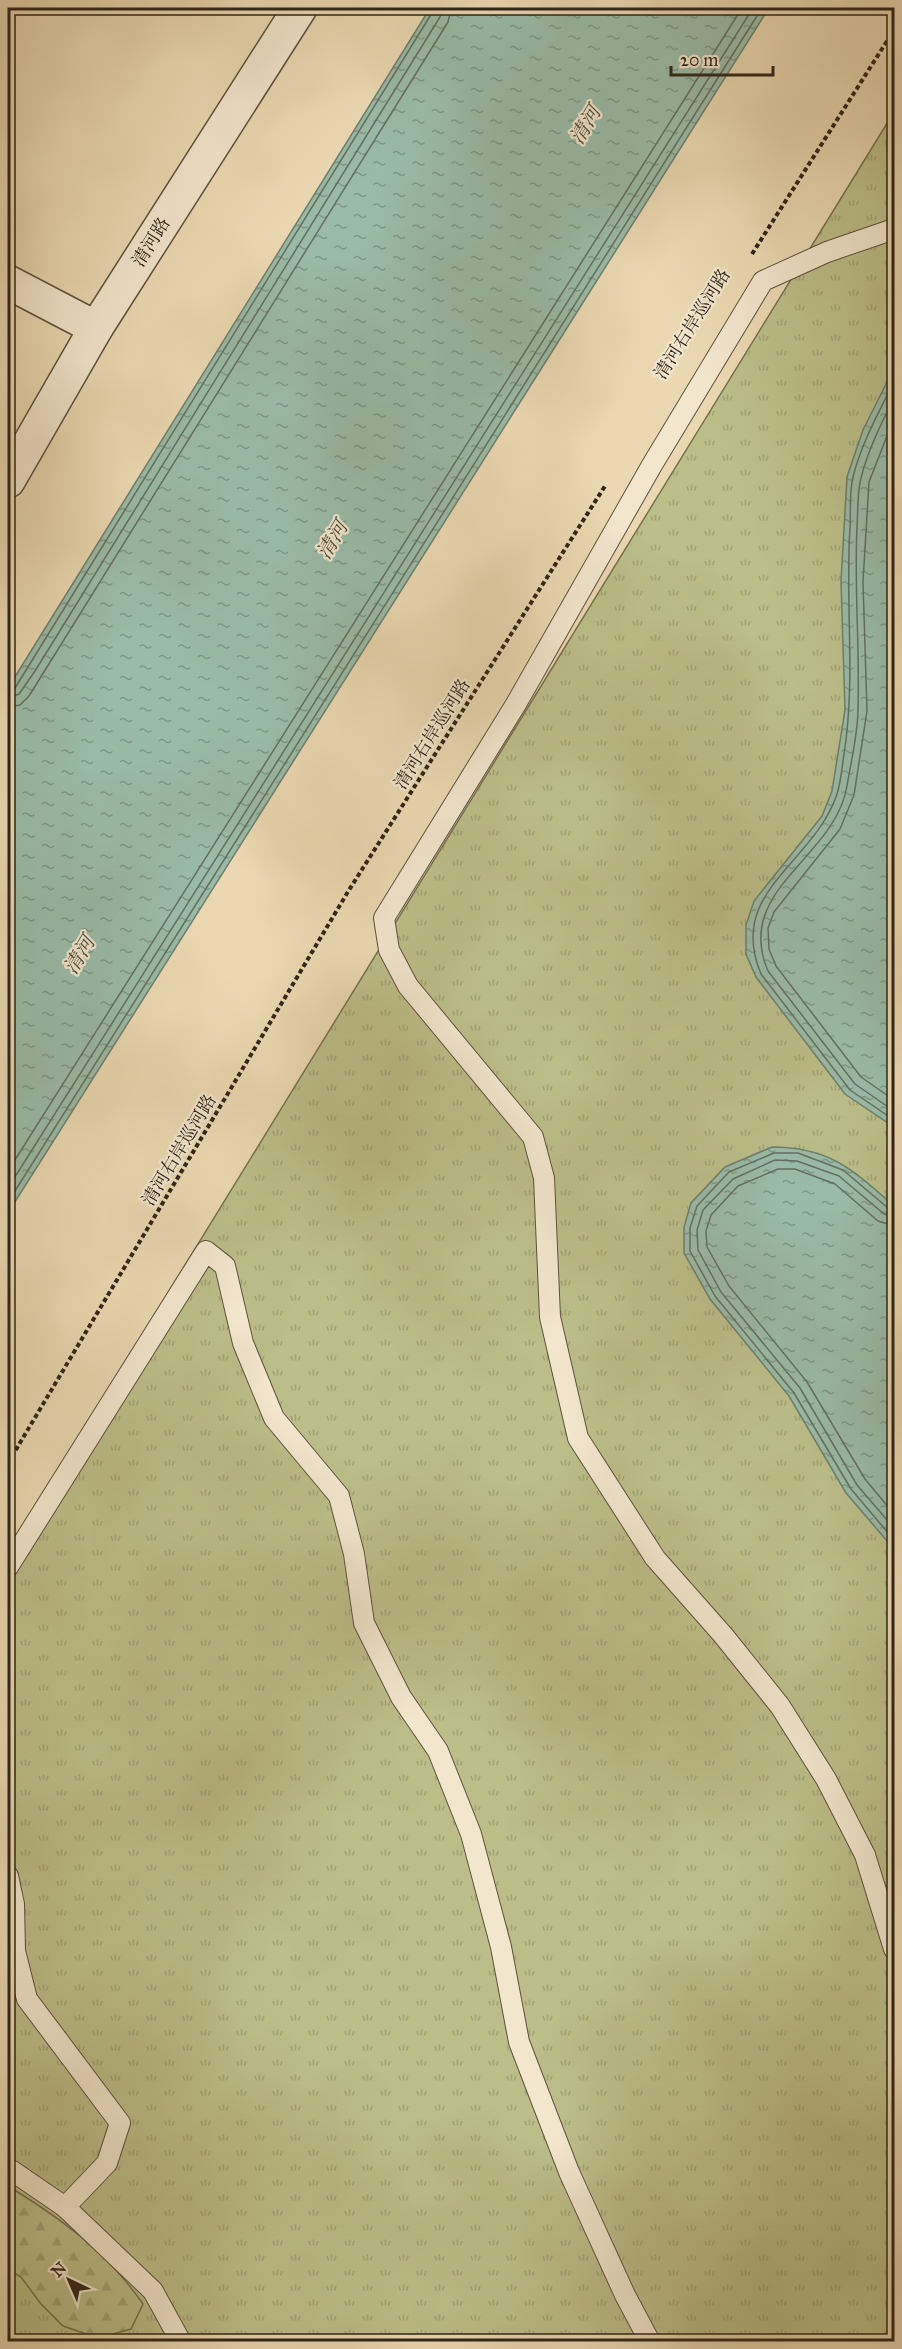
<svg xmlns="http://www.w3.org/2000/svg" width="902" height="2349" viewBox="0 0 902 2349" font-family="'IM FELL Great Primer','Noto Serif SC',serif">
<defs>
<pattern id="grass-tufts" width="24" height="20" patternUnits="userSpaceOnUse" patternTransform="scale(1.5)"><rect width="24" height="20" fill="#bbbe89"/><path d="M3 7l-1-3M5 7V3M7 7l1-3M15 17l-1-3M17 17v-4M19 17l1-3" fill="none" stroke="#a1a376"/></pattern>
<pattern id="forest-firs" width="22" height="20" patternUnits="userSpaceOnUse" patternTransform="scale(1.5)"><rect width="22" height="20" fill="#bbbe89"/><path d="M5 1l3.5 6h-7zM16 11l3.5 6h-7z" fill="#a1a376"/></pattern>
<pattern id="water-ripples" width="26" height="14" patternUnits="userSpaceOnUse" patternTransform="scale(1.5)"><rect width="26" height="14" fill="#99bba7"/><path d="M2 4q2-2 4 0t4 0M15 11q2-2 4 0t4 0" fill="none" stroke="#7d9887"/></pattern>
</defs>
<rect width="100%" height="100%" fill="#ebd8b2"/>
<filter id="stains"><feTurbulence type="fractalNoise" baseFrequency=".00333" numOctaves="4"/><feColorMatrix values="0 0 0 0 .2 0 0 0 0 .09 0 0 0 0 .02 0 0 0 .5 -.17"/></filter>
<radialGradient id="worn" r=".72"><stop offset=".6" stop-color="#630" stop-opacity="0"/><stop offset="1" stop-color="#630" stop-opacity=".3"/></radialGradient>
<path fill="url(#grass-tufts)" stroke="#747251" stroke-width="1.5" d="M894 112V2341H8V1553Z"/>
<path fill="url(#forest-firs)" stroke="#747251" stroke-width="1.5" d="M8 2186C63 2220 105 2250 143 2304L131 2329 98 2338 63 2326 41 2304 21 2277 8 2269Z"/>
<g fill="url(#water-ripples)" stroke="#6e7f6e" stroke-width="1.5">
<path d="M430 8H769L8 1213V688Z"/>
<path d="M894 368V1127L845 1094 756 977 746 954V925L754 901 822 816 832 791 845 710 841 581 847 477 863 430Z"/>
<path d="M772 1147C830 1147 853 1170 894 1206V1549L846 1493 789 1396 710 1299 684 1253V1227L691 1203 725 1167Z"/>
</g>
<g fill="none" stroke-linecap="round" stroke-linejoin="round">
<g stroke="#647060" stroke-width="1.5">
<path d="M894 382C879 412 861 444 853 477 849 493 851 511 850 527 845 603 856 679 844 754 842 767 841 782 837 794 814 864 726 891 761 974L850 1090 894 1120"/>
<path d="M894 398C881 424 868 450 861 478 857 493 858 512 857 528 854 588 860 648 858 709 858 734 851 761 847 786 835 859 733 889 768 971L855 1084 894 1111"/>
<path d="M894 418 869 482 863 582 867 711 854 795 840 829 774 912 768 928 769 949 776 966 861 1077 894 1100"/>
<path d="M8 691 15 688 28 667 435 8"/>
<path d="M8 698 19 694 35 671 440 17 442 8"/>
<path d="M8 707 20 705 29 696 448 22 451 8"/>
<path d="M8 1171 742 8"/>
<path d="M8 1188 753 8"/>
<path d="M8 1202 762 8"/>
<path d="M894 1210 888 1208 843 1170 798 1153H774L729 1172 697 1206 690 1228V1251L715 1296 794 1393 851 1489 894 1540"/>
<path d="M894 1217 884 1214 839 1176 797 1161 775 1160 733 1179 703 1210 697 1230 698 1250 721 1292 800 1388 857 1485 894 1528"/>
<path d="M894 1226 878 1221 835 1184 795 1169H778L738 1186 711 1215 706 1231 707 1247 729 1286 807 1382 865 1479 894 1514"/>
</g>
<defs>
<g id="service">
<path d="M894 229 827 252 763 281 652 465 516 704 384 918 389 950 408 986 533 1137 544 1178 550 1317 578 1438 655 1558 723 1635 780 1706 826 1779 865 1855 894 1949"/>
<path d="M8 1567 206 1251 225 1266 243 1343 274 1418 339 1496 354 1554 364 1623 401 1697 438 1751 471 1834 501 1947 519 2042 569 2172 625 2295 650 2342"/>
<path d="M8 1876 14 1904 15 1951 27 1999 120 2123 107 2163 65 2207 8 2168"/>
<path d="M65 2207 153 2291 181 2342"/>
</g>
<g id="tertiary">
<path d="M8 282 96 328"/>
<path d="M8 481 96 328 300 8"/>
</g>
</defs>
<use href="#service" stroke="#5d523f" stroke-width="22"/>
<use href="#tertiary" stroke="#5d523f" stroke-width="36"/>
<g stroke="#2e2519" stroke-width="4" stroke-dasharray="4.5 3" stroke-linecap="butt">
<path d="M752 254 894 30"/>
<path d="M8 1463 349 890 605 486"/>
</g>
<use href="#service" stroke="#f2e6cd" stroke-width="20"/>
<use href="#tertiary" stroke="#f2e6cd" stroke-width="33"/>
</g>
<g text-anchor="middle" stroke-width="4.5" stroke-linejoin="round" paint-order="stroke">
<g font-size="18" fill="#2e2519" stroke="#f2e6cd">
<text transform="translate(151 242) rotate(-58)" y="6">清河路</text>
<text transform="translate(692 324) rotate(-58)" y="6">清河右岸巡河路</text>
<text transform="translate(432 734) rotate(-58)" y="6">清河右岸巡河路</text>
<text transform="translate(179 1150) rotate(-59)" y="6">清河右岸巡河路</text>
</g>
<g font-size="20" font-style="italic" fill="#494a3c" stroke="#f2e6cd">
<text transform="translate(585 125) rotate(-59)" y="7">清河</text>
<text transform="translate(332 540) rotate(-59)" y="7">清河</text>
<text transform="translate(79 955) rotate(-59)" y="7">清河</text>
</g>
</g>
<rect width="902" height="2349" fill="none" stroke="#ebd8b2" stroke-width="30"/>
<rect x="9" y="9" width="884" height="2331" fill="none" stroke="#2e2519" stroke-width="3"/>
<rect x="15" y="15" width="872" height="2319" fill="none" stroke="#2e2519" stroke-width="1.5"/>
<g transform="translate(69 2280) rotate(316)" stroke="#f2e6cd" stroke-width="4.5" paint-order="stroke">
<path d="M0-4.5L10 22L0 15L-10 22Z" fill="#2e2519"/>
<text y="-9" font-size="16" font-weight="bold" text-anchor="middle" fill="#2e2519">N</text>
</g>
<path d="M671 66v9h102v-9" fill="none" stroke="#2e2519" stroke-width="3"/>
<text x="680" y="66" font-size="18" fill="#2e2519" stroke="#f2e6cd" stroke-width="4.5" paint-order="stroke">20 m</text>
<rect width="100%" height="100%" filter="url(#stains)"/>
<rect width="100%" height="100%" fill="url(#worn)"/>
</svg>
